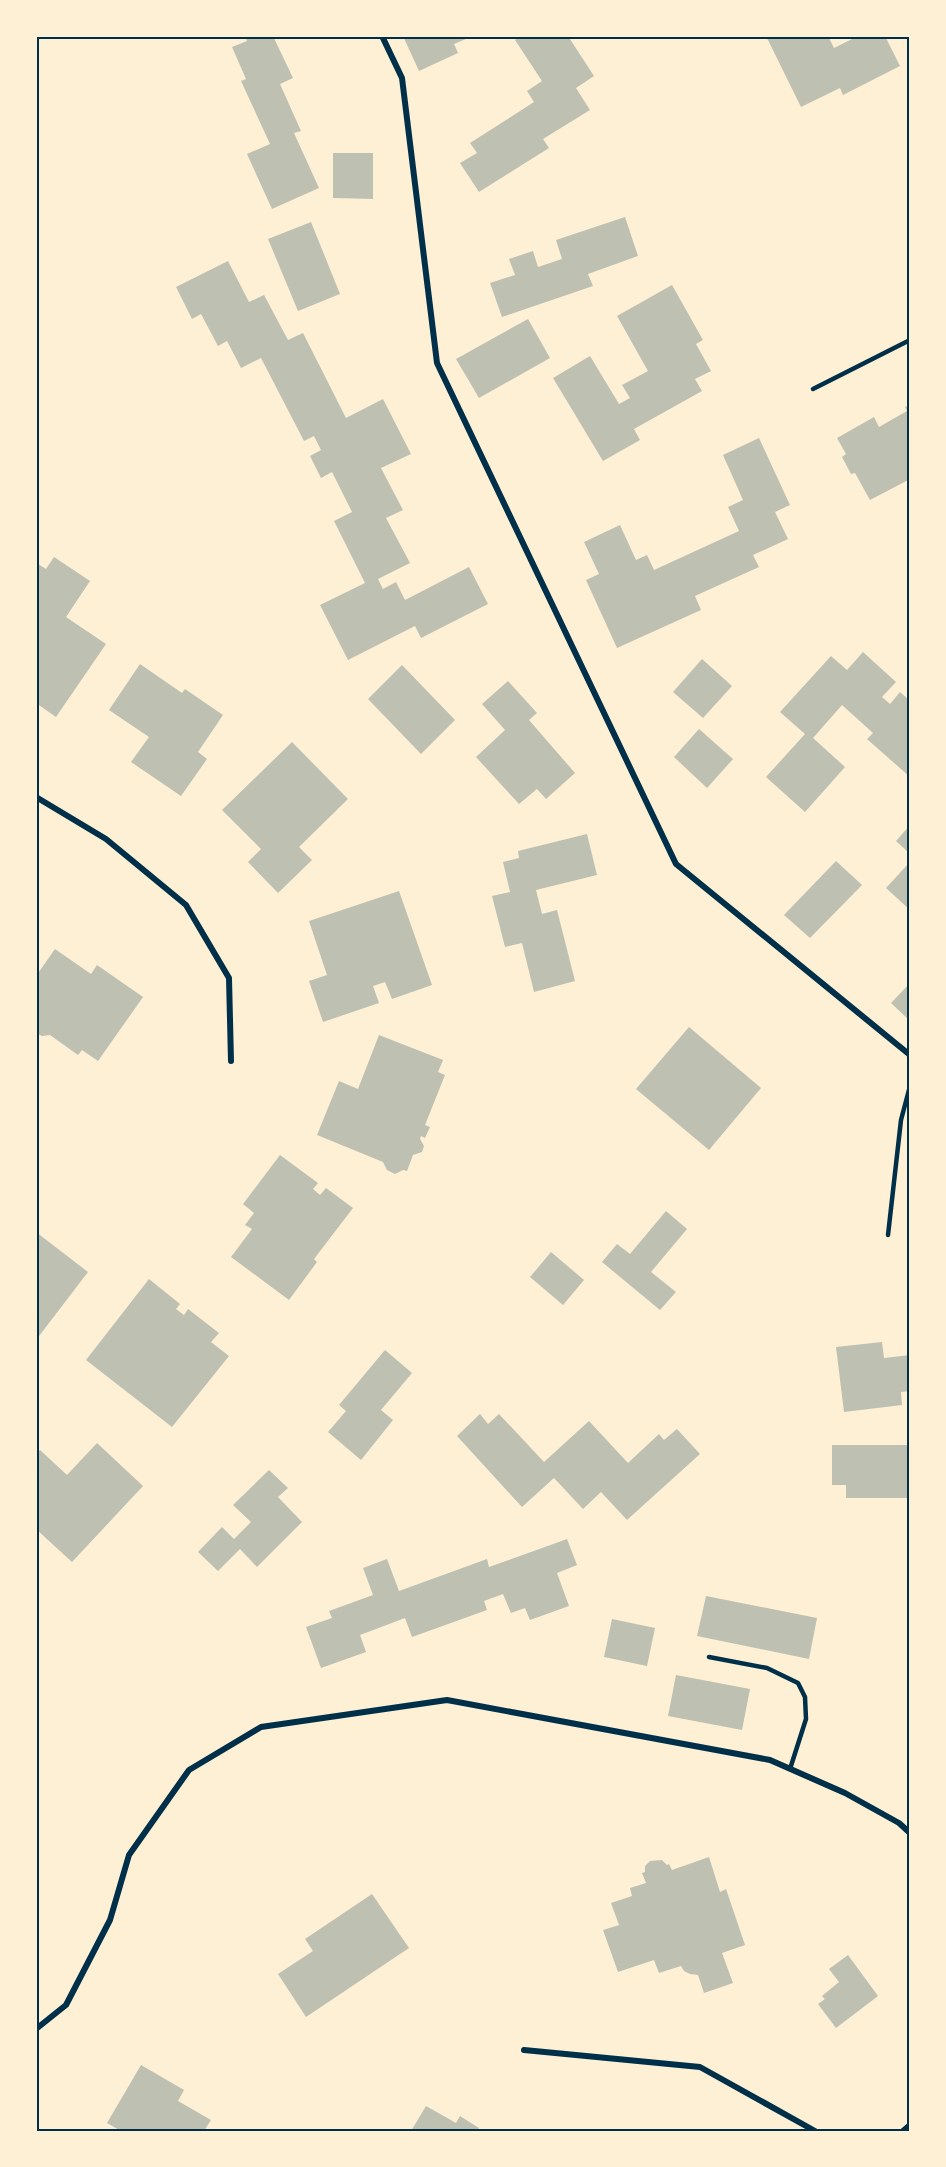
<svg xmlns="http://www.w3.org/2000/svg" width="946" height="2167" viewBox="0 0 946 2167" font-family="Cabin,sans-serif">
<rect width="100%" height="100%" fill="#fdf0d5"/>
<g fill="#bec0b2">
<path d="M245 36H273L293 78 280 84 301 131 294 133 319 188 272 209 247 154 270 144 241 81 246 79 232 47 247 41Z"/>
<path d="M403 36H473L454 44 458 53 419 71Z"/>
<path d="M521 36H568L594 76 576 88 590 110 543 139 549 148 479 192 460 163 477 153 470 143 534 102 527 91 542 81 515 40Z"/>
<path d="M766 36H828L834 48 858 36H885L900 66 843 95 840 88 801 107Z"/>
<path d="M333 153H373V199L333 198Z"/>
<path d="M625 217 638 256 588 274 593 286 502 317 490 283 515 275 509 259 533 251 538 267 562 259 556 240Z"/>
<path d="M311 222 340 294 298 311 268 239Z"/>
<path d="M228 261 249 302 264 295 288 340 303 333 346 418 383 399 411 454 381 468 403 510 386 518 410 563 378 579 383 589 396 582 405 600 469 567 488 604 421 638 415 626 348 660 320 605 365 583 334 521 352 512 332 472 321 478 310 456 321 450 314 436 304 441 261 358 241 368 227 341 218 346 201 314 192 319 176 287Z"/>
<path d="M672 285 703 340 696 344 711 371 695 379 702 391 634 429 640 440 603 461 553 378 590 356 619 404 630 398 622 385 648 371 617 316Z"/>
<path d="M528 319 550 358 479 398 456 359Z"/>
<path d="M910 405V479L870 500 855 473 851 474 842 457 846 454 837 438 874 417 879 427 907 411 905 407Z"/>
<path d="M759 438 790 505 775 512 788 539 753 555 759 567 695 596 701 610 617 648 586 580 599 574 584 542 620 525 636 560 647 555 654 570 739 531 728 507 743 500 723 455Z"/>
<path d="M54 557 90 581 66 617 106 644 56 717 36 703V567L38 564 46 569Z"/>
<path d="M863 652 896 682 882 697 890 704 900 692 910 701V777L867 739 873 733 842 705 813 738 845 767 805 812 766 777 805 734 780 712 831 656 847 670Z"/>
<path d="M702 659 732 686 703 718 673 692Z"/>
<path d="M140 664 182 693 185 689 223 715 198 752 207 759 181 796 131 762 149 737 109 710Z"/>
<path d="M402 665 455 720 421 754 368 699Z"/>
<path d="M508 681 537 713 529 720 575 773 546 799 537 789 519 804 476 757 505 730 482 704Z"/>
<path d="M699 729 733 759 707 788 674 757Z"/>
<path d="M292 742 348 799 299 847 312 860 278 893 248 862 261 849 222 810Z"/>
<path d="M910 825V854L896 841Z"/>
<path d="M587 834 597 875 536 890 542 914 557 910 575 981 534 992 522 943 505 947 492 896 510 892 503 862 519 858 518 851Z"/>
<path d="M836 861 862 885 810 938 784 915Z"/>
<path d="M910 862V910L886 888Z"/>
<path d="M399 891 432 985 392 999 385 982 373 986 379 1003 323 1022 309 981 327 975 309 921Z"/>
<path d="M55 949 91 974 97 965 143 997 98 1061 82 1050 78 1055 50 1035 42 1036 36 1033V976Z"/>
<path d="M910 983V1021L891 1003Z"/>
<path d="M689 1027 761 1088 709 1150 636 1089Z"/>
<path d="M379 1035 443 1060 438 1072 445 1075 425 1125 430 1127 425 1138 421 1136 420 1139 424 1146 422 1152 413 1155 407 1171 403 1170 395 1174 387 1170 383 1162 317 1135 339 1081 358 1089Z"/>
<path d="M280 1155 318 1183 313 1189 320 1195 326 1188 353 1208 314 1259 317 1262 289 1300 231 1257 252 1229 245 1225 254 1213 243 1204Z"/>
<path d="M666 1211 687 1229 651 1272 676 1292 660 1310 602 1262 617 1244 630 1254Z"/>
<path d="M36 1232 88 1272 36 1340Z"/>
<path d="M551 1252 584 1280 563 1305 530 1277Z"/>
<path d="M149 1279 180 1304 176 1309 184 1315 188 1309 219 1333 211 1342 229 1356 172 1427 86 1360Z"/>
<path d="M882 1342 884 1358 910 1355V1391L901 1392 902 1405 844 1412 836 1347Z"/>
<path d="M385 1350 412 1373 381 1410 393 1420 361 1460 328 1432 346 1411 339 1405Z"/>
<path d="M480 1414 488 1424 499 1414 544 1462 589 1421 628 1463 659 1434 664 1440 677 1429 700 1454 627 1520 601 1492 583 1509 554 1478 522 1507 457 1436Z"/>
<path d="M97 1443 143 1486 72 1562 36 1529V1454L40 1450 67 1475Z"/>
<path d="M832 1445H909L910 1498H846V1485H832Z"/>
<path d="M269 1470 288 1488 278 1497 302 1522 257 1567 240 1549 218 1571 198 1552 222 1527 234 1539 251 1522 233 1505Z"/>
<path d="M567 1539 577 1565 557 1573 569 1606 530 1620 525 1608 511 1613 503 1594 484 1601 487 1610 412 1637 405 1618 360 1635 366 1652 321 1668 306 1627 332 1618 329 1611 373 1595 363 1568 387 1559 399 1591 487 1559 489 1567Z"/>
<path d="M706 1596 817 1618 809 1659 697 1636Z"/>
<path d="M612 1619 655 1628 647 1666 604 1657Z"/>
<path d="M676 1675 750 1689 742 1730 668 1716Z"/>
<path d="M709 1857 720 1892 726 1889 745 1945 722 1953 733 1983 704 1993 698 1975 690 1974 684 1971 681 1966 659 1973 654 1960 618 1972 603 1930 619 1925 611 1903 632 1896 630 1888 646 1883 642 1873 645 1872V1866L650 1861 662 1860 667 1865 669 1864 672 1870Z"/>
<path d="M372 1894 409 1948 306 2017 278 1974 313 1951 305 1939Z"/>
<path d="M848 1955 878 1996 836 2028 818 2004 825 1999 822 1996 839 1982 829 1969Z"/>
<path d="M141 2065 184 2090 178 2101 211 2120 204 2131H121L107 2123Z"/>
<path d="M426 2106 456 2123 460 2116 479 2128 477 2131H411Z"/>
</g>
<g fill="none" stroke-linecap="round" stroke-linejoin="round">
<g stroke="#003049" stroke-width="4.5">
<path d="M813 389 910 340"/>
<path d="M888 1235 901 1120 910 1086"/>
<path d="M709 1657 767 1668 798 1683 805 1697 806 1719 790 1769"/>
</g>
<g stroke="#003049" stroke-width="6">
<path d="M382 36 402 78 437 363 676 864 910 1055"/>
<path d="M36 797 106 839 186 905 229 978 231 1061"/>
<path d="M36 2029 66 2005 110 1920 129 1855 189 1770 261 1727 447 1700 770 1760 845 1793 899 1823 910 1833"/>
<path d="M524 2050 700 2067 815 2131"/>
<path d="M903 2131 910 2125"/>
</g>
</g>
<rect width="946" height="2167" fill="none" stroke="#fdf0d5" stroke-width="75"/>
<rect x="38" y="38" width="870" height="2092" fill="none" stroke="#003049" stroke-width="2"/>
</svg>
